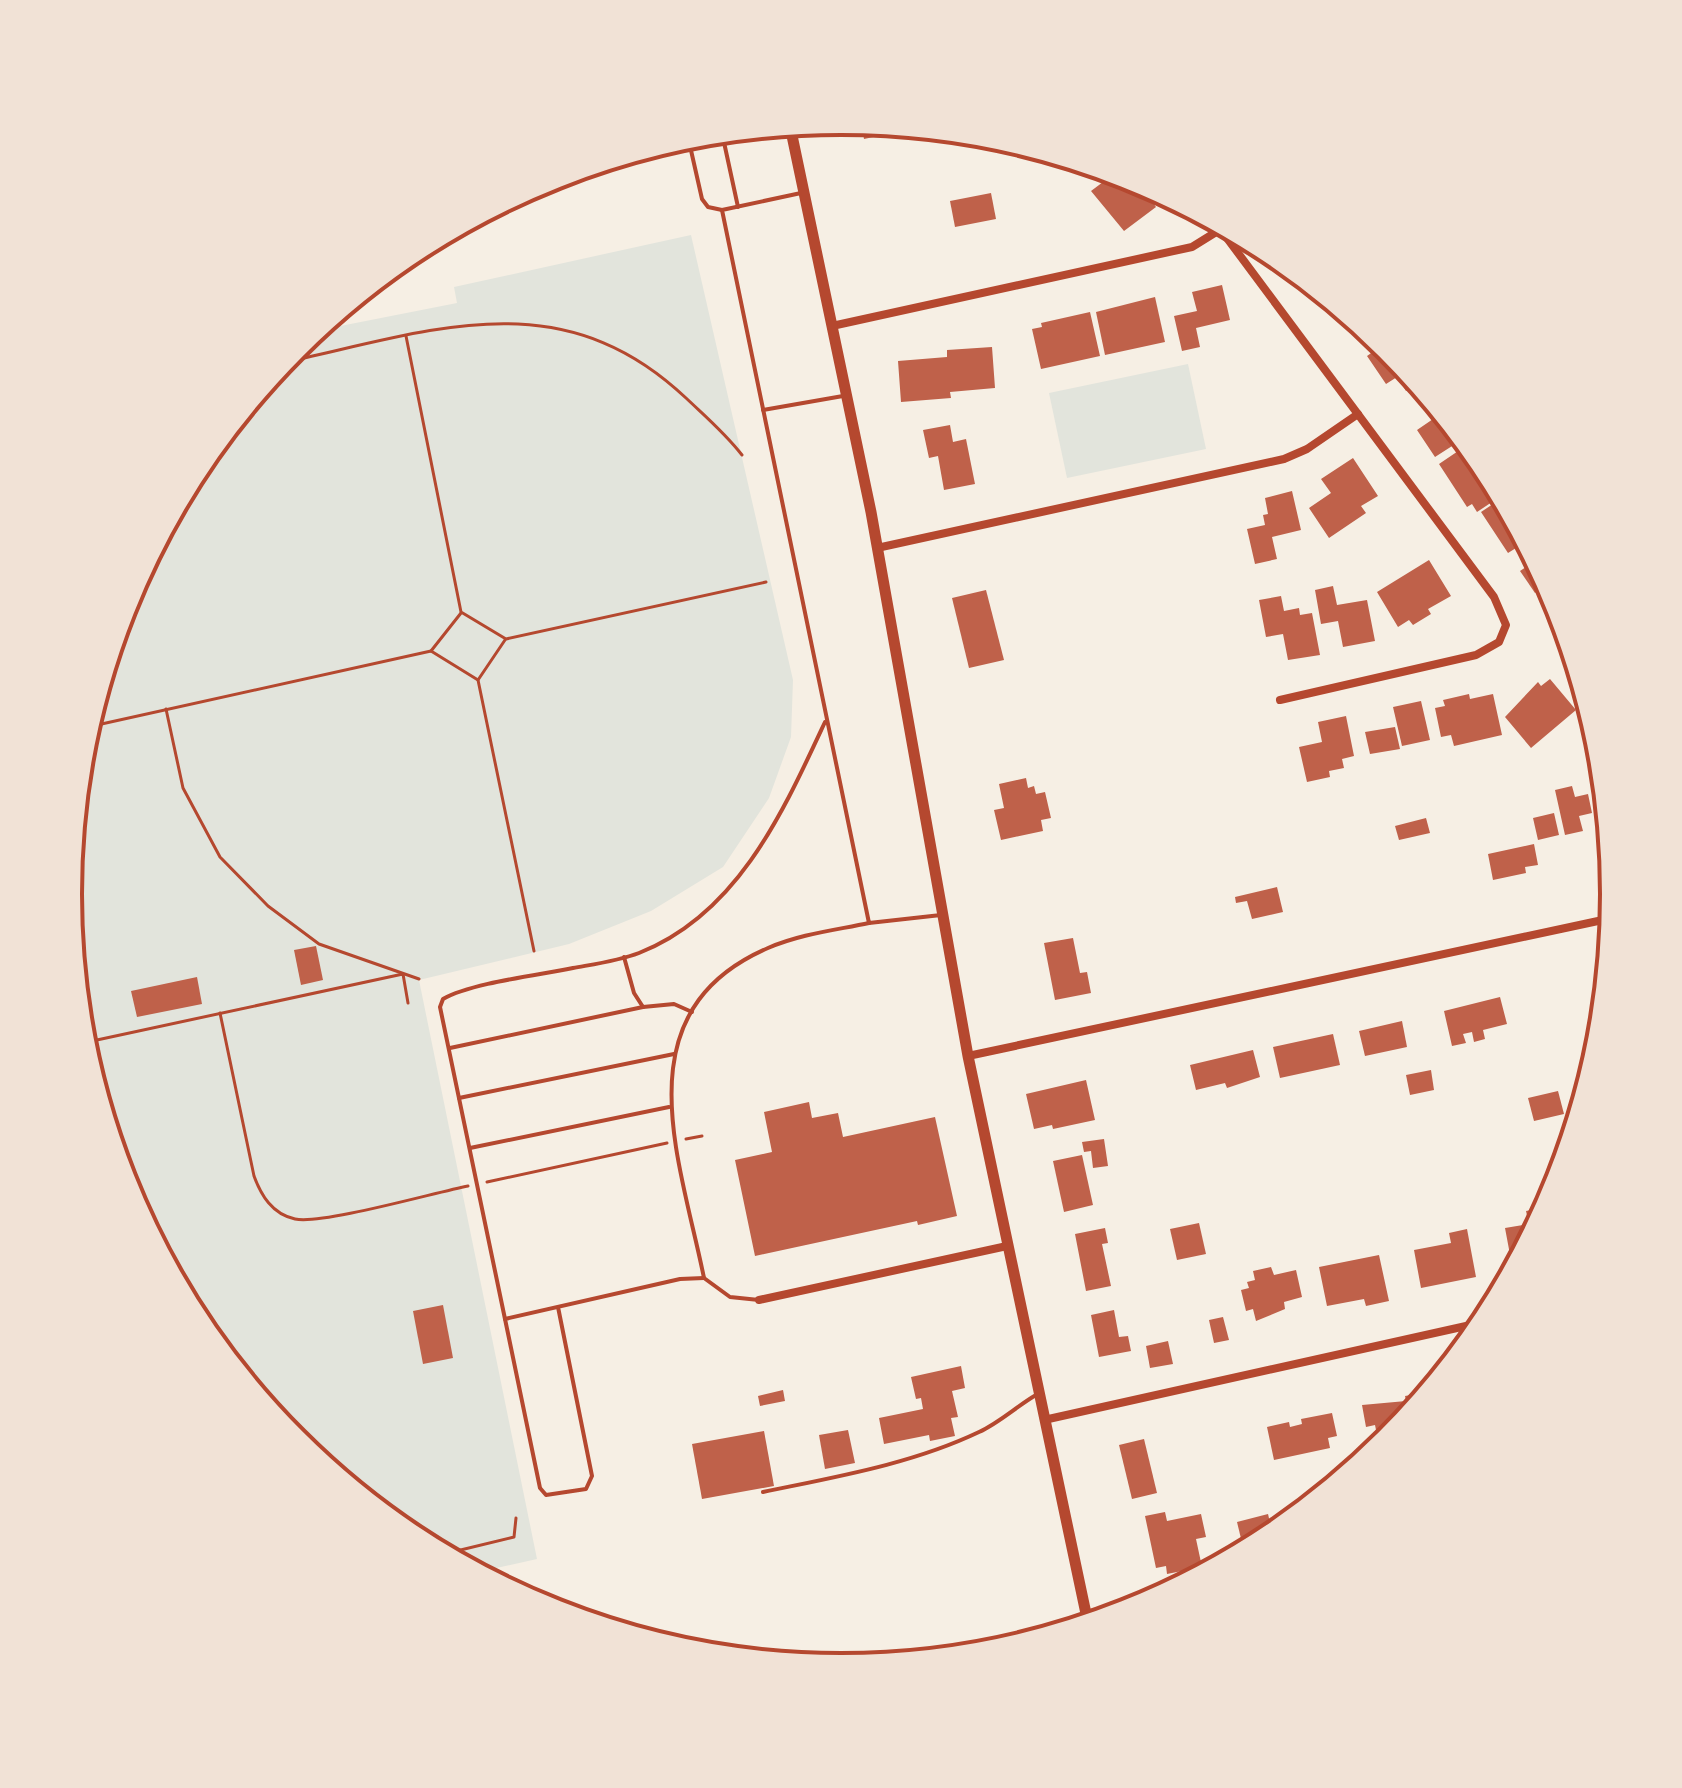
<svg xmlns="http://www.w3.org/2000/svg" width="1682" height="1788" viewBox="0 0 1682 1788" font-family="Karla,sans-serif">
<rect width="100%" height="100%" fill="#f6efe4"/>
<g fill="#e2e4dc">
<path d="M691 235 793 680 791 737 769 798 723 867 651 911 569 944 419 980 537 1559 478 1572 411 1536 294 1440 198 1323 127 1189 83 1044 68 894 83 743 125 605 208 453 295 347 315 331 457 303 454 287Z"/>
<path d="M1188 364 1206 449 1067 478 1049 393Z"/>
</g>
<g fill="#bf614a">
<path d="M861 123 901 127 902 131 864 139Z"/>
<path d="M1115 173 1150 187 1147 190 1149 197 1156 207 1124 231 1091 191Z"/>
<path d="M991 193 996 219 955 227 950 201Z"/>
<path d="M1222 285 1230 320 1196 328 1200 347 1182 351 1174 316 1197 311 1192 292Z"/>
<path d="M1155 297 1165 342 1105 355 1096 312Z"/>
<path d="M1327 298 1355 321 1345 327Z"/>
<path d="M1090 312 1100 356 1041 369 1032 329 1042 327 1041 323Z"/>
<path d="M1384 344 1417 384 1406 391 1397 377 1386 384 1367 356Z"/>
<path d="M992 347 995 388 950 392 951 398 901 402 898 361 947 357V350Z"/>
<path d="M1423 391 1463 439 1435 457 1417 430 1436 417 1421 393Z"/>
<path d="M950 425 953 442 966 439 975 484 944 490 938 456 929 458 923 430Z"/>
<path d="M1467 445 1484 465 1501 496 1477 512 1472 504 1467 507 1439 464Z"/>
<path d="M1353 458 1378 496 1361 506 1366 513 1329 538 1309 508 1331 493 1321 479Z"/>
<path d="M1292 491 1301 530 1272 537 1277 559 1255 564 1247 529 1265 525 1263 515 1268 514 1265 498Z"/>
<path d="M1502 498 1530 551 1521 556 1516 548 1508 553 1481 512Z"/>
<path d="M1429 560 1451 596 1428 609 1431 614 1413 625 1409 620 1398 627 1377 592Z"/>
<path d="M1535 561 1548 584 1535 593 1520 571Z"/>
<path d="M1333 586 1337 605 1367 600 1375 641 1343 647 1338 621 1321 624 1315 590Z"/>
<path d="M986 590 1004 660 969 668 952 598Z"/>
<path d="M1281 596 1284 611 1299 608 1300 615 1312 613 1320 655 1288 660 1283 634 1266 637 1259 600Z"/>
<path d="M1550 679 1576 710 1531 748 1505 717 1538 682 1541 686Z"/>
<path d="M1469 694 1470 699 1493 694 1502 735 1454 746 1451 735 1441 737 1435 708 1445 706 1443 700Z"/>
<path d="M1421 701 1430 740 1402 746 1393 707Z"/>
<path d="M1346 716 1354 756 1342 759 1344 768 1329 771 1330 777 1307 782 1299 747 1322 742 1318 722Z"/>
<path d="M1395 727 1400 749 1370 754 1365 732Z"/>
<path d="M1026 778 1028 788 1034 786 1036 794 1045 792 1051 818 1041 820 1043 831 1001 840 994 810 1004 808 999 784Z"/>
<path d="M1572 786 1575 797 1588 794 1592 813 1579 816 1583 831 1565 835 1555 790Z"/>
<path d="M1554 813 1559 835 1538 840 1533 818Z"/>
<path d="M1426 818 1430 833 1399 840 1395 826Z"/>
<path d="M1534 844 1538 865 1525 867 1526 873 1493 880 1488 854Z"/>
<path d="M1277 887 1283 912 1252 919 1247 901 1236 903 1235 897Z"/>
<path d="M1073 938 1080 973 1087 972 1091 993 1055 1000 1044 943Z"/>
<path d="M316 946 323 980 301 985 294 950Z"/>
<path d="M197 977 202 1004 137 1017 131 991Z"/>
<path d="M1500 997 1507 1024 1483 1030 1485 1039 1474 1042 1472 1032 1463 1034 1466 1043 1452 1046 1444 1011Z"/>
<path d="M1402 1021 1407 1047 1365 1056 1359 1031Z"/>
<path d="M1333 1034 1340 1065 1280 1078 1273 1047Z"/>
<path d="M1253 1050 1260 1077 1227 1088 1225 1083 1196 1090 1190 1065Z"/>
<path d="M1431 1070 1434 1090 1410 1095 1406 1075Z"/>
<path d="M1086 1080 1095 1120 1053 1129 1052 1125 1034 1129 1026 1094Z"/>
<path d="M1558 1091 1564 1114 1534 1121 1528 1098Z"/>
<path d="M809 1102 812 1118 838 1113 843 1137 935 1117 957 1216 918 1225 917 1221 755 1256 735 1160 772 1152 764 1112Z"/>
<path d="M1104 1139 1108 1166 1093 1168 1091 1151 1084 1152 1082 1142Z"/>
<path d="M1082 1155 1093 1205 1064 1212 1053 1161Z"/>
<path d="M1542 1208 1543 1213 1519 1258 1511 1260 1505 1228 1529 1224 1526 1211Z"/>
<path d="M1199 1223 1206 1254 1177 1260 1170 1229Z"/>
<path d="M1105 1228 1108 1243 1102 1244 1111 1286 1086 1291 1075 1234Z"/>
<path d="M1467 1229 1476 1277 1421 1288 1414 1250 1451 1243 1449 1233Z"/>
<path d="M1379 1255 1389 1301 1366 1306 1364 1299 1327 1306 1319 1267Z"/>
<path d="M1271 1267 1274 1275 1296 1270 1302 1297 1284 1302 1285 1309 1256 1321 1253 1309 1246 1311 1241 1290 1249 1288 1247 1282 1255 1280 1253 1271Z"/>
<path d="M443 1305 453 1358 423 1364 413 1311Z"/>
<path d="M1114 1310 1119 1337 1128 1336 1131 1351 1099 1357 1091 1315Z"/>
<path d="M1223 1317 1229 1340 1214 1343 1209 1320Z"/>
<path d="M1168 1341 1173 1364 1150 1368 1146 1346Z"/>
<path d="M961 1366 965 1388 952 1391 958 1417 951 1418 955 1436 930 1441 929 1435 884 1444 879 1418 923 1409 921 1398 916 1399 911 1377Z"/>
<path d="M783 1390 785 1401 760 1406 758 1396Z"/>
<path d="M1428 1392 1395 1431 1377 1435 1375 1425 1366 1427 1362 1405 1406 1401 1405 1396Z"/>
<path d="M1332 1413 1337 1436 1328 1438 1330 1448 1274 1460 1267 1427 1289 1422 1290 1427 1302 1424 1301 1419Z"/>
<path d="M848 1430 855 1463 825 1469 819 1435Z"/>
<path d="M764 1431 774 1486 702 1499 692 1444Z"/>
<path d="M1144 1439 1157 1493 1132 1499 1119 1445Z"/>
<path d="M1165 1512 1167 1521 1201 1514 1206 1537 1196 1539 1202 1567 1167 1574 1166 1566 1156 1568 1145 1516Z"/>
<path d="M1268 1514 1273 1535 1244 1551 1237 1522Z"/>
</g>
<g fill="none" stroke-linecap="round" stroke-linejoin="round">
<g stroke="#b5482f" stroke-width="3">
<path d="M406 336 461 612 506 639 766 582"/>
<path d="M282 363C431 331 560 279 686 398 706 417 725 433 742 455"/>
<path d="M123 612 215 444"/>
<path d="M431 651 461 613"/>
<path d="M478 680 505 640"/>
<path d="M166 709 183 788 220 857 268 906 319 944 419 979"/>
<path d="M88 727 431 651 478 680 534 951"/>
<path d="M220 1013 254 1176C261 1195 272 1214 295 1219 321 1225 433 1193 468 1186"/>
<path d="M83 1043 403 974 408 1003"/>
<path d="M686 1139 702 1136"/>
<path d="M487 1182 667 1143"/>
<path d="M444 1554 514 1537 516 1518"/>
</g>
<g stroke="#b5482f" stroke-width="4">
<path d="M722 133 738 207"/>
<path d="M688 137 702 199 708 207 722 210"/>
<path d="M801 193 722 210 869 923 941 915"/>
<path d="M763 410 843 396"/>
<path d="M624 957 634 993 643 1007 674 1004 692 1012"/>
<path d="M450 1048 643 1007"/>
<path d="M459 1098 674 1054"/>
<path d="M470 1148 669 1107"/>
<path d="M759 1300 730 1297 704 1278C680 1159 620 1012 768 948 800 934 836 930 869 923"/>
<path d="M558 1307 592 1476 586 1489 546 1495 540 1488 505 1319 680 1279 704 1278"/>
<path d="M505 1319 440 1007 443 999C471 983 539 975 573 968 595 964 618 961 639 953 738 914 783 812 825 722"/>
<path d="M763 1492C835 1477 912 1464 979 1432 999 1423 1017 1406 1036 1395"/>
</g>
<g stroke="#b5482f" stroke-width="8">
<path d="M1215 222 1494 597 1506 625 1499 642 1476 655 1280 700"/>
<path d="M832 326 1192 247 1221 229"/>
<path d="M877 548 1284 459 1307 449 1358 414"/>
<path d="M968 1056 1612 918"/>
<path d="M759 1300 1007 1246"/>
<path d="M1044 1420 1484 1322"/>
</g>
<path stroke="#b5482f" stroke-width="11" d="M790 126 871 512 968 1056 1088 1623"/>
</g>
<path d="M0 0H1682V1788H0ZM82 894a759 759 0 1 1 1518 0a759 759 0 1 1-1518 0Z" fill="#f1e2d6" fill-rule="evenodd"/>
<path fill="none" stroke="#b5482f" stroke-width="4" d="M82 894a759 759 0 1 1 1518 0a759 759 0 1 1-1518 0Z"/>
</svg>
